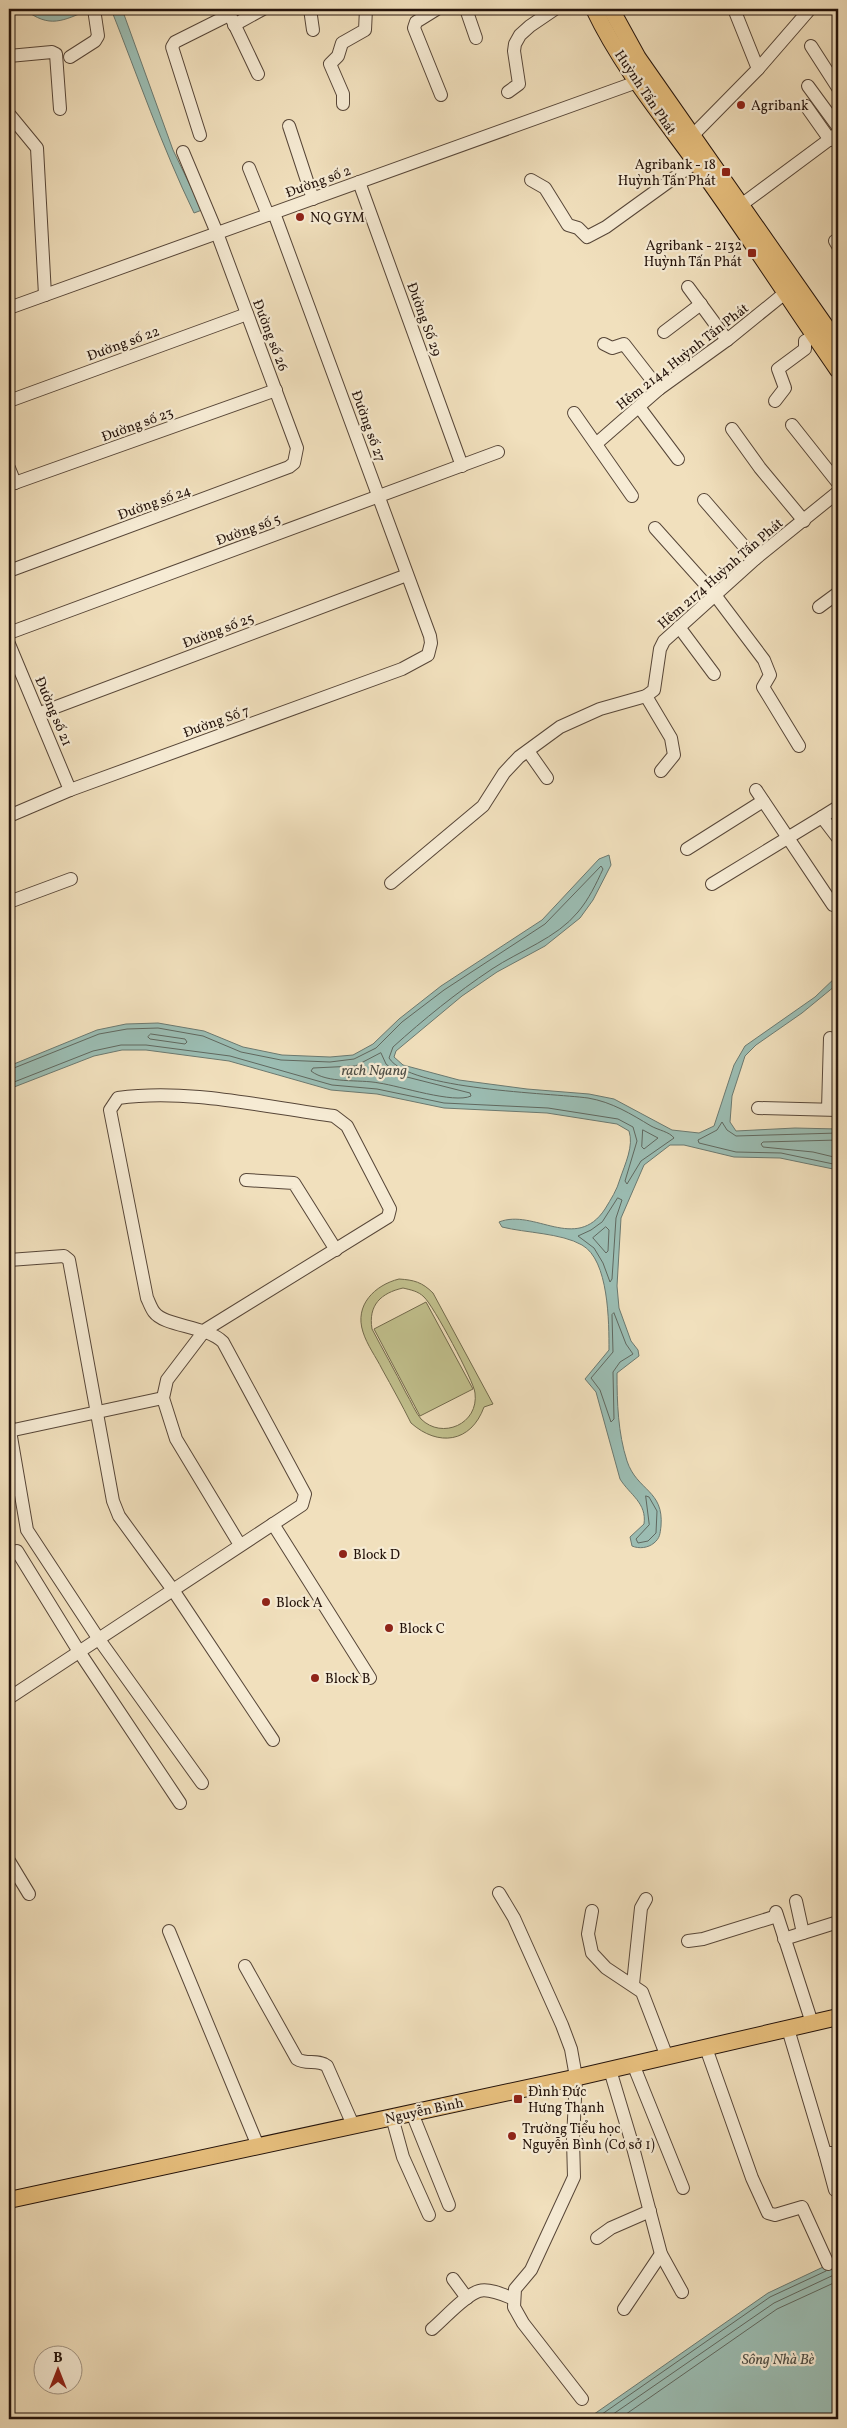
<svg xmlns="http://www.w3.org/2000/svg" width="847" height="2428" viewBox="0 0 847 2428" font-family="Vollkorn,serif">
<rect width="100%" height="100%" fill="#f1e0bd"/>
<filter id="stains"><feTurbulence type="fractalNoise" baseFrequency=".004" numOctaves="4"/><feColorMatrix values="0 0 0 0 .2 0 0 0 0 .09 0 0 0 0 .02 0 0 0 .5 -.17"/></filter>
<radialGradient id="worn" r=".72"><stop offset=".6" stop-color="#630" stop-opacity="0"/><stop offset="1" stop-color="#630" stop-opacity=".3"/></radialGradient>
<g fill="#c1c08d" stroke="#726a4c" fill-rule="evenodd">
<path d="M399 1279C414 1280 422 1282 433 1293L493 1404 484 1407C471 1443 438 1447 411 1423 402 1405 392 1387 382 1369 376 1357 367 1345 363 1332 354 1305 375 1285 399 1279ZM403 1288C411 1290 418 1291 424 1297 433 1305 474 1381 475 1393 479 1424 442 1440 421 1419 415 1412 411 1401 406 1393 395 1371 383 1350 372 1329 368 1305 381 1293 403 1288Z"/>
<path d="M426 1302 473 1389 420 1416 374 1329Z"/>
</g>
<g fill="#9bbdb3" stroke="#6b7970">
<path d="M24 9H44L57 12 72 9H91C62 21 50 29 24 9Z"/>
<path d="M111 9H122L173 150 202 210 194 213C162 147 138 77 111 9Z"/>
<path d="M609 855 611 865 593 900 580 918 545 946 497 972 462 996 396 1051 394 1057 403 1065 459 1080 527 1089 589 1094 614 1099 672 1130 699 1133 714 1126 734 1065 745 1046 815 997 838 975V983L835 986 802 1013 756 1045 745 1056 732 1096 730 1122 736 1131 795 1128 838 1129V1170L780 1158 734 1157 684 1145H670L644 1165 621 1218 617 1286 619 1308 631 1341 638 1350 639 1356 617 1373C617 1403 618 1433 627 1461 637 1491 664 1490 661 1526 660 1534 660 1538 654 1543 648 1548 639 1549 632 1546L630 1537 644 1524C647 1503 630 1495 620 1479L596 1392 585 1379 609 1350C609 1323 609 1260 582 1245 561 1233 526 1233 502 1227L499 1222C534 1208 576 1253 605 1209 611 1199 617 1190 620 1179 625 1164 634 1146 629 1131L617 1124 547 1113 444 1108 377 1094 331 1090 229 1061 146 1050H122L94 1056 9 1089V1066L97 1030 126 1024 158 1023 204 1031 243 1047 282 1055 330 1057 353 1055 373 1044 399 1019 441 986 542 920 599 859Z"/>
<path d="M838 2260V2419H587L768 2293Z"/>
</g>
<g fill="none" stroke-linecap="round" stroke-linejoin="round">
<g stroke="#60685f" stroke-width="1">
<path d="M151 1034 185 1039 187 1042 185 1044 150 1039 148 1037Z"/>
<path d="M381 1053 386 1064 399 1075 470 1093 471 1096C454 1104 400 1086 379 1083 359 1079 328 1084 311 1071L313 1068 355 1066Z"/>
<path d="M9 1070 99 1034 127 1029 158 1028 203 1036 241 1052 281 1060 330 1062 354 1059 376 1048 402 1022 444 990 545 924 601 866 603 869C596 884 589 899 578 912 557 938 519 951 492 969 456 993 424 1019 393 1047L389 1058C409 1090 550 1093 588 1098 612 1102 631 1114 651 1126 658 1130 670 1132 674 1138L641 1161 627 1184 625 1181 637 1141 633 1127 618 1119 548 1108 444 1103 377 1089 332 1085 230 1056 146 1045H121L93 1051 9 1084"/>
<path d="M643 1130 658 1138 644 1149 642 1147Z"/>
<path d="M838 1133 736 1136 727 1130 722 1122 717 1130 698 1140 699 1143 736 1152 781 1153 838 1165"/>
<path d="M838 1140 763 1142 761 1144 763 1147 813 1152 838 1158"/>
<path d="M618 1198 622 1200 616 1218 612 1279 610 1282 603 1263 594 1248 578 1236 591 1230 602 1222Z"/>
<path d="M606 1227 609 1230 608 1251 606 1253 593 1238Z"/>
<path d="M614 1313 626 1344 633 1354 620 1362 613 1372 614 1419 611 1422 600 1390 591 1378 613 1352 612 1315Z"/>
<path d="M646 1496 649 1497 657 1511 656 1533 648 1541 638 1543 636 1539 649 1525Z"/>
<path d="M595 2419 770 2297 826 2271"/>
<path d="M606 2419 774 2303 838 2273"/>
<path d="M619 2419 777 2309 838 2281"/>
</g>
<defs>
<g id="minor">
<path d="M227 9 258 74"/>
<path d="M310 9 313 30"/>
<path d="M437 9 416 22 414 28 441 95"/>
<path d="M466 9 476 38"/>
<path d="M234 25 263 9"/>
<path d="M811 46 838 88"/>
<path d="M9 56 52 52 56 54 60 109"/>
<path d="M70 57 95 41 98 36 94 9"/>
<path d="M758 69 810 9"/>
<path d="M808 86 838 127"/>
<path d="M508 92 519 84 514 51 515 44 520 35 530 26 555 9"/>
<path d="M343 104V94L330 64 338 56 342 43 365 30 366 9"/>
<path d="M806 106 830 140"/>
<path d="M9 114 37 148 45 295"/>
<path d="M289 126 313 199"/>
<path d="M200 135 172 47 175 42 229 15"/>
<path d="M692 136 758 69 734 9"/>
<path d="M249 168 268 215"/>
<path d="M531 180 545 188 568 225 578 228 587 237 606 227 696 162"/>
<path d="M359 182 462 466"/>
<path d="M741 205 838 133"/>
<path d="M835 241 838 246"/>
<path d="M688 287 727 340"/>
<path d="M9 308 637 82"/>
<path d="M664 332 701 304"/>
<path d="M604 344 612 348 624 344 659 389"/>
<path d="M9 401 247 314"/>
<path d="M775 401 785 388 778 369 805 349V341L814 336"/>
<path d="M639 407 678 459"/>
<path d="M574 413 632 496"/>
<path d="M792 425 838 483"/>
<path d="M732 429 760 468 804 521"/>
<path d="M597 443 659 389 727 340 785 293"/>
<path d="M9 468 15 483"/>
<path d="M9 485 276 390"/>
<path d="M704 500 755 559"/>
<path d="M655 528 715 595 764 660 770 675 763 687 799 746"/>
<path d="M9 571 289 467 294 463 297 448 217 233 183 152"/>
<path d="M819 607 838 593"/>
<path d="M679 627 714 674"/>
<path d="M9 633 498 452"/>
<path d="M9 644 70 790"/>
<path d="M646 696 671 738 674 755 661 771"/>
<path d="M40 713 407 575"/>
<path d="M528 751 547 778"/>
<path d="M756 790 833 905 838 906"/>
<path d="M9 816 70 790 402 669 428 655 431 643 430 636 274 213"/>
<path d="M822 817 838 807"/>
<path d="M687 849 763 801"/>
<path d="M391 883 483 806 504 773 519 757 560 727 600 709 646 696 654 690 660 649 664 641 755 559 838 492"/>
<path d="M712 884 822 817 838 838"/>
<path d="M9 902 71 879"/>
<path d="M758 1108 838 1110"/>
<path d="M828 1109 830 1038"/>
<path d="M246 1180 294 1183 336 1250"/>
<path d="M9 1260 64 1256 69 1260 113 1501 119 1516 173 1590 273 1740"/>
<path d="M9 1425 27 1530 98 1638 202 1783"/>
<path d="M9 1431 163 1398"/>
<path d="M273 1524 370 1678"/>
<path d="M17 1551 78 1650 180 1803"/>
<path d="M9 1698 302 1505 305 1494 223 1342C205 1325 165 1327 154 1312 151 1308 149 1302 147 1298L110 1110 118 1098C188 1088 264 1107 334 1116L347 1126 390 1209 388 1217 205 1330 167 1380 163 1398 176 1439 240 1545"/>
<path d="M9 1861 29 1894"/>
<path d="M499 1893 514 1918 562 2025 571 2049 576 2077 573 2140 574 2177 531 2270 515 2289 514 2307 523 2323 582 2399"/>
<path d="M796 1901 803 1933"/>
<path d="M592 1911 588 1934 592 1953 606 1968 642 1992 667 2057"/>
<path d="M776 1912 812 2023"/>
<path d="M169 1931 258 2146"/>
<path d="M784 1939 838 1922"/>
<path d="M688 1941 703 1939 777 1916"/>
<path d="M245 1966 297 2059C306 2065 318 2059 327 2066L353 2125"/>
<path d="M633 1984 641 1908 646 1899"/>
<path d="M788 2029 825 2153H838"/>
<path d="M706 2048 752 2178 768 2213 775 2215 802 2207 828 2264"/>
<path d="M633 2064 683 2188"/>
<path d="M610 2070 631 2140 661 2254 682 2292"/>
<path d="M412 2113 449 2205"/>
<path d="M392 2117 403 2157 429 2215"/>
<path d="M825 2153 835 2190"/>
<path d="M597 2238 611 2228 650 2211"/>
<path d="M453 2279 467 2298"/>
<path d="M624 2309 661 2254"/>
<path d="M432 2329C444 2319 465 2295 479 2291 489 2288 504 2295 514 2299"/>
</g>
<g id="major">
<path d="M594 9C624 72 670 125 710 182 754 244 795 308 838 370"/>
<path d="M611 9 638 58 838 344"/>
<path d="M9 2200 583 2076 838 2017"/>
</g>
</defs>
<use href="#minor" stroke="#574638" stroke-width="14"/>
<use href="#major" stroke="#24130b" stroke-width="18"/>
<use href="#minor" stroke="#f6ebd4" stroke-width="12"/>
<use href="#major" stroke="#e8c07e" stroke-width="16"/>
</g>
<g fill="#8f2418" stroke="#f6ebd4" stroke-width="2">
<circle cx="741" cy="105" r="5"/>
<rect x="721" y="167" width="10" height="10" rx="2.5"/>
<circle cx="300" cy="217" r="5"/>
<rect x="747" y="248" width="10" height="10" rx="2.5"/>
<circle cx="343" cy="1554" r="5"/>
<circle cx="266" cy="1602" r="5"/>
<circle cx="389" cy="1628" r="5"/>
<circle cx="315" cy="1678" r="5"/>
<rect x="513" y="2094" width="10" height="10" rx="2.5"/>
<circle cx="512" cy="2136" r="5"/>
</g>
<g text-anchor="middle" stroke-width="4.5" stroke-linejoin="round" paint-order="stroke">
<g font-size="14" fill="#24130b" stroke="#f6ebd4">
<text transform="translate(646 92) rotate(56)" y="5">Huỳnh Tấn Phát</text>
<text transform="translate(318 181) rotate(-20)" y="5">Đường số 2</text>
<text transform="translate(425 319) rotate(70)" y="5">Đường Số 29</text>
<text transform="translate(271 335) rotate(69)" y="5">Đường số 26</text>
<text transform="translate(123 343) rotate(-20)" y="5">Đường số 22</text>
<text transform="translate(682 356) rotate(-38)" y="5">Hẻm 2144 Huỳnh Tấn Phát</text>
<text transform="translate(137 424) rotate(-20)" y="5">Đường số 23</text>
<text transform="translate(369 426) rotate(70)" y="5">Đường số 27</text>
<text transform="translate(154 502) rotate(-20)" y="5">Đường số 24</text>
<text transform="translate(248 529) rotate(-20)" y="5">Đường số 5</text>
<text transform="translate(720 573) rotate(-41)" y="5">Hẻm 2174 Huỳnh Tấn Phát</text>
<text transform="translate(218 630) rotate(-21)" y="5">Đường số 25</text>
<text transform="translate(54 711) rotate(67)" y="5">Đường số 21</text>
<text transform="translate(216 721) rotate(-20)" y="5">Đường Số 7</text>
<text transform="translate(424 2110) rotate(-12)" y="5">Nguyễn Bình</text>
</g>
<g font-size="14" fill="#24130b" stroke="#f6ebd4" text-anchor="start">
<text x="751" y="110">Agribank</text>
<text x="716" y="169" text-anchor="end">Agribank - 18<tspan x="716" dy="16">Huỳnh Tấn Phát</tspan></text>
<text x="310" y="222">NQ GYM</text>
<text x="742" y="250" text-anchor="end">Agribank - 2132<tspan x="742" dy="16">Huỳnh Tấn Phát</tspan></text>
<text x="353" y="1559">Block D</text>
<text x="276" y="1607">Block A</text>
<text x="399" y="1633">Block C</text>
<text x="325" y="1683">Block B</text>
<text x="528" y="2096">Đình Đức<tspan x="528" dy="16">Hưng Thạnh</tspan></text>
<text x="522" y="2133">Trường Tiểu học<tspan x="522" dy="16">Nguyễn Bình (Cơ sở 1)</tspan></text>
</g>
<g font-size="15" font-style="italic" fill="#4e4e46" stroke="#f6ebd4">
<text x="374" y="1075">rạch Ngang</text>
<text x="778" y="2364">Sông Nhà Bè</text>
</g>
</g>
<rect width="847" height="2428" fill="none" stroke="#f1e0bd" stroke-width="30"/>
<rect x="10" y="10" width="827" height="2408" fill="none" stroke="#24130b" stroke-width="2.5"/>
<rect x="15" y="15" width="817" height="2398" fill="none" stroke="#24130b"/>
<g transform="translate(58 2370)"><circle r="24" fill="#f6ebd4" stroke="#a29584"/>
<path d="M0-4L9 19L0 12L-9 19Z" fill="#8f2418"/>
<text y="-8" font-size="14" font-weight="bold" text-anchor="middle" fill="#24130b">B</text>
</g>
<rect width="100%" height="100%" filter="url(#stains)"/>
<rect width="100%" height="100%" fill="url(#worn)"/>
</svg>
